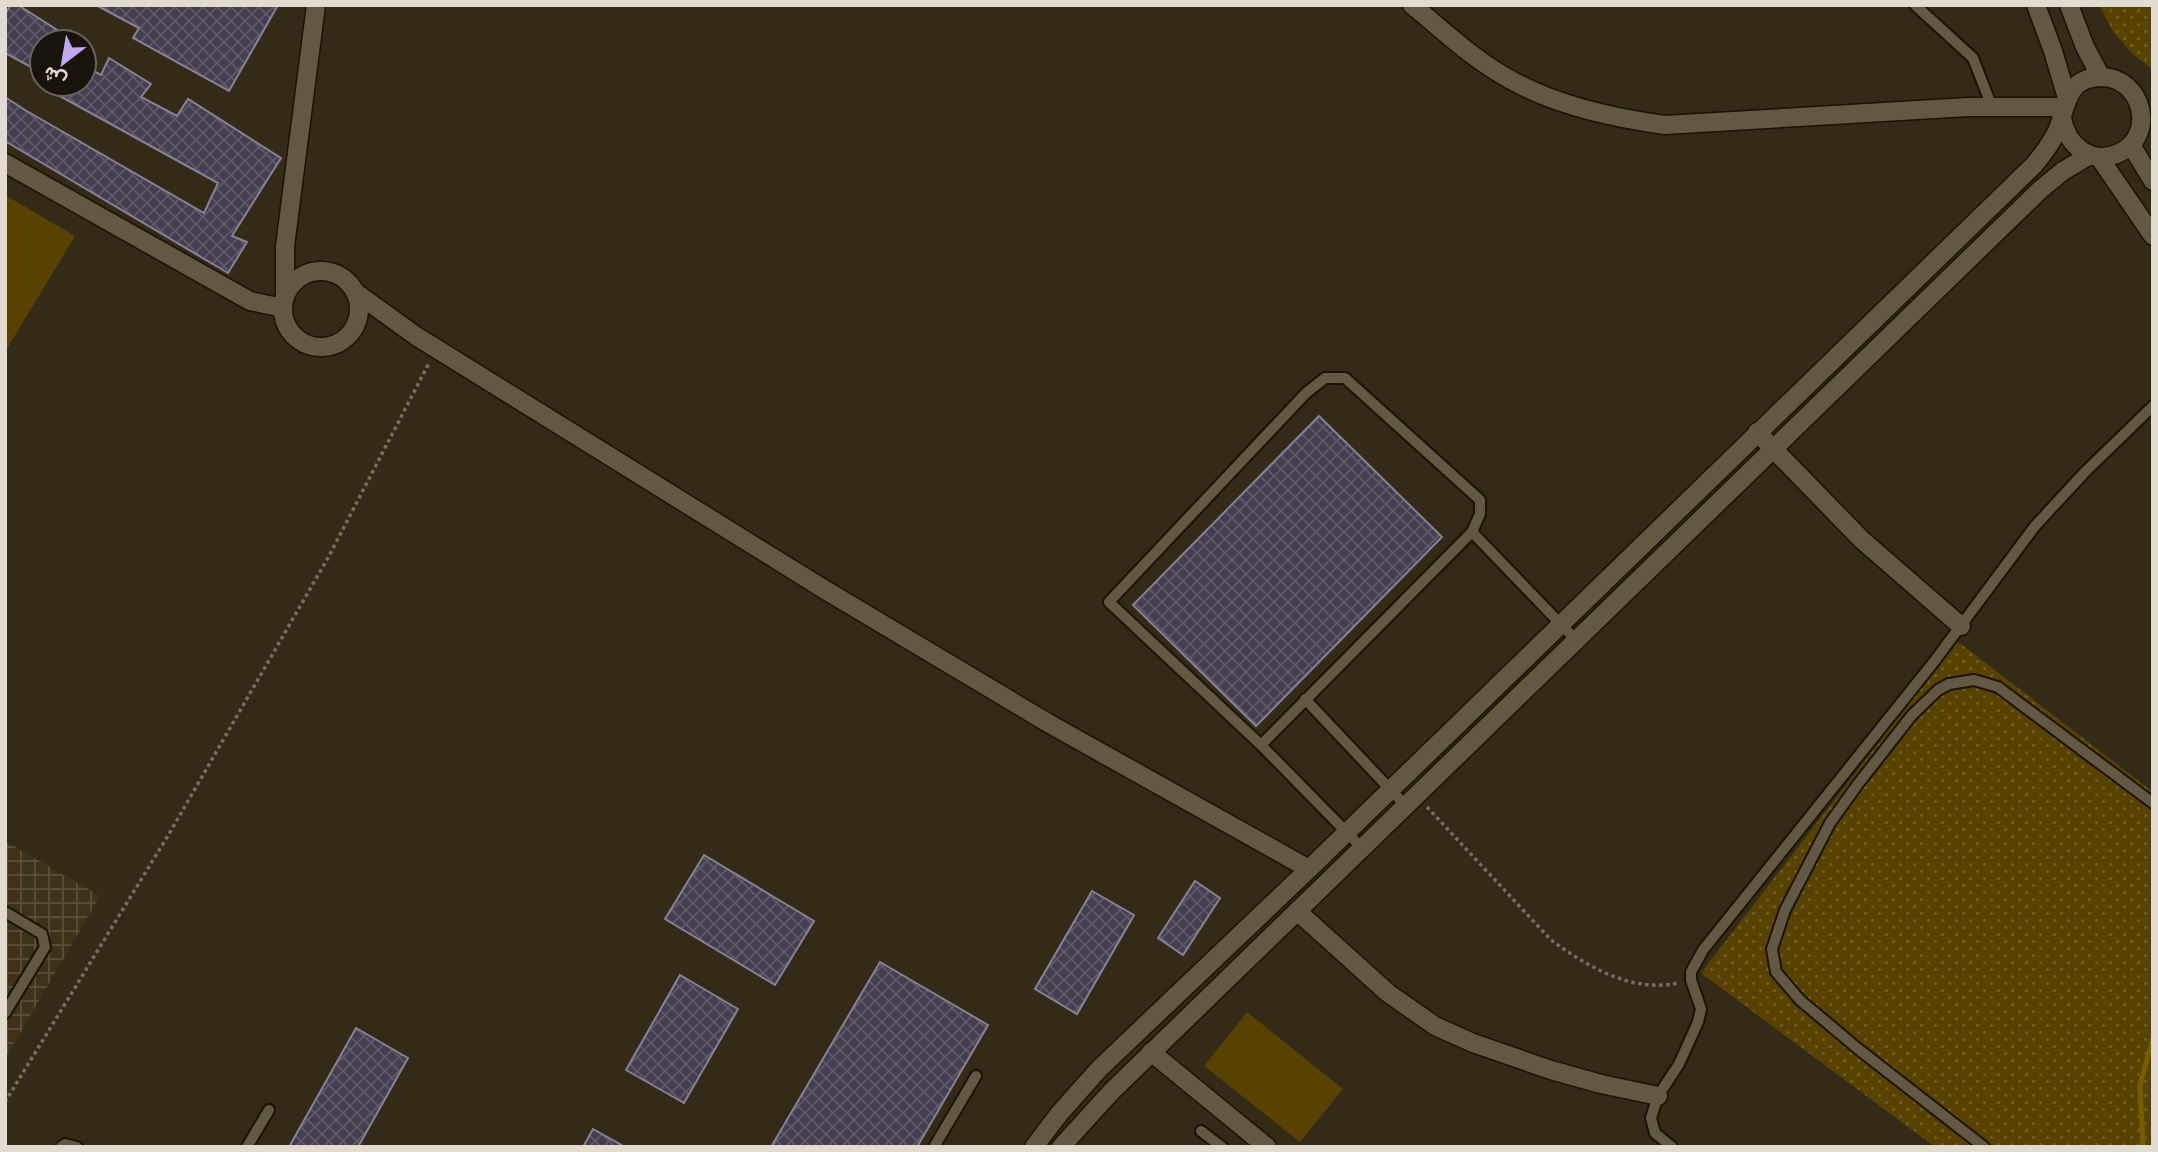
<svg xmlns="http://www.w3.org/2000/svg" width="2158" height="1152" viewBox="0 0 2158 1152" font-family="Spectral,Vazirmatn,serif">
<defs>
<pattern id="industrial-grid" width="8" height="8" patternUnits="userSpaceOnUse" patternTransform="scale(1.75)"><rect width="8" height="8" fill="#3e3219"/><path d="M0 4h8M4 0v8" fill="none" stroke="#5a4f39"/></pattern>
<pattern id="grass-dots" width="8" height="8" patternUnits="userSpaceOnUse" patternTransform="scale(1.75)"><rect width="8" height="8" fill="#584202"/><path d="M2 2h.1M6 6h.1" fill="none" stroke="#705d26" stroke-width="1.8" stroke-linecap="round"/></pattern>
<pattern id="building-cross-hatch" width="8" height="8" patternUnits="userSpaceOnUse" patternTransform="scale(1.75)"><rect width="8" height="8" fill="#443e51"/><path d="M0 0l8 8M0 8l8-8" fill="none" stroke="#5f5969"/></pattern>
</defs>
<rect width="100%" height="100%" fill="#332b18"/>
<path fill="url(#industrial-grid)" d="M5 841 100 896 5 1059Z"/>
<g fill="url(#grass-dots)">
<path d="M2099 5H2153V70L2132 53 2114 33Z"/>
<path d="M1957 641 2153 792V1147H1935L1701 973Z"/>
</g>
<g fill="#584202">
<path d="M5 195 75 236 5 352Z"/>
<path d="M1247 1012 1343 1089 1300 1142 1204 1066Z"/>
</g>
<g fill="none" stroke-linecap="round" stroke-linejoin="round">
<path stroke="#795b02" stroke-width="5" d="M2143 1147 2140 1085 2153 1038"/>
</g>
<g fill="url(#building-cross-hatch)" stroke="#878196" stroke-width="2">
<path d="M11 5H18L76 42H42V73L5 53V14Z"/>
<path d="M96 5H278L229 91 133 38 139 28Z"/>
<path d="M109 58 151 84 141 97 177 116 188 99 281 158 232 236 247 242 228 273 5 141V97L25 110 204 213 218 183 38 84H84V66L101 75Z"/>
<path d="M1319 416 1442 537 1256 726 1133 605Z"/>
<path d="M704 855 814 921 775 985 665 919Z"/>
<path d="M1195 881 1220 898 1183 955 1158 938Z"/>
<path d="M1092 891 1134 915 1077 1014 1035 989Z"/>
<path d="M880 962 988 1025 917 1147H771Z"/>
<path d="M680 975 738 1009 684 1103 626 1070Z"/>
<path d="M356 1028 408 1058 358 1147H289Z"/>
<path d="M593 1129 625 1147H583Z"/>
</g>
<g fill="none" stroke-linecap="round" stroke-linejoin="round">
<defs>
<g id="service">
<path d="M1915 5 1973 58 1992 107"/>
<path d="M1472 532 1576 640"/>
<path d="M1305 699 1406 806"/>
<path d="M1261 745 1472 532 1480 514V500L1345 378H1325L1306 393 1109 602 1261 745 1362 848"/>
<path d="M5 912 42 934 45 947 5 1013"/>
<path d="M1201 1131 1222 1147"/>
<path d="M61 1147 65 1144 77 1147"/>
<path d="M247 1147 269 1110"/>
<path d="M934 1147 976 1076"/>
<path d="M1672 1147 1655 1133 1651 1118 1658 1096 1679 1064 1698 1022 1701 1009 1691 980V972L1703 950 1933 663 2035 526 2085 472 2153 406"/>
<path d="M1984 1147 1857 1048 1800 1000 1776 972 1772 949 1785 910 1830 823 1858 784 1912 715 1938 690 1949 684 1974 680 1998 687 2153 803"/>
</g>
<g id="minor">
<path d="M5 163 250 301 283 308"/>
<circle cx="321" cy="309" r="38"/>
<path d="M355 292 416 336 822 588 1048 723 1309 869"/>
<path d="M285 296V246L316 5"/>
<path d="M1757 432 1862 540 1961 626"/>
<path d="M1297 911 1388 993 1435 1026 1473 1043 1551 1070 1601 1084 1658 1096"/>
<path d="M1151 1052 1267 1147"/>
</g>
<g id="tertiary">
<path d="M1412 5C1444 31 1475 61 1511 80 1557 106 1613 118 1665 125L1968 107H2063"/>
<path d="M2036 5 2053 51 2067 98"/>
<path d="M2069 5 2085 47 2101 77"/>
<path d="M2131 145 2153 181"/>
<path d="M2099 157 2153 236"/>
<path d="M1034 1147 1059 1114 1099 1069 1309 869 2034 165C2044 153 2052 142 2058 129 2067 104 2067 77 2102 77 2143 78 2157 136 2119 153 2091 166 2066 145 2062 117"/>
<path d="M1061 1147 1112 1091 2041 189 2063 171 2090 155"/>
</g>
</defs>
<use href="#service" stroke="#1b1303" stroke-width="14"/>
<use href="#minor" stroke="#1b1303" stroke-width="21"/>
<use href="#tertiary" stroke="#1b1303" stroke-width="21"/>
<g stroke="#766f5f" stroke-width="3.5" stroke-dasharray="3.5 3.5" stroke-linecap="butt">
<path d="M1427 807 1551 940C1588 967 1632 993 1678 983"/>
<path d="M5 1102 169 834 329 556 429 363"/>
</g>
<use href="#service" stroke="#625844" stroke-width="10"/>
<use href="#minor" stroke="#625844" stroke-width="18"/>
<use href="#tertiary" stroke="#625844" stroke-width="18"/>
</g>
<rect width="2158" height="1152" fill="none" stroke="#e1dbd0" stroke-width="14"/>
<g transform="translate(63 63) rotate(211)"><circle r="33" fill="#18140c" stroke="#68645a" stroke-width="2"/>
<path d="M0-5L12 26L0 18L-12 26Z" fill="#c1a8f3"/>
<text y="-10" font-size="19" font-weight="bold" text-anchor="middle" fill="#e1dbd0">ش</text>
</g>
</svg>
